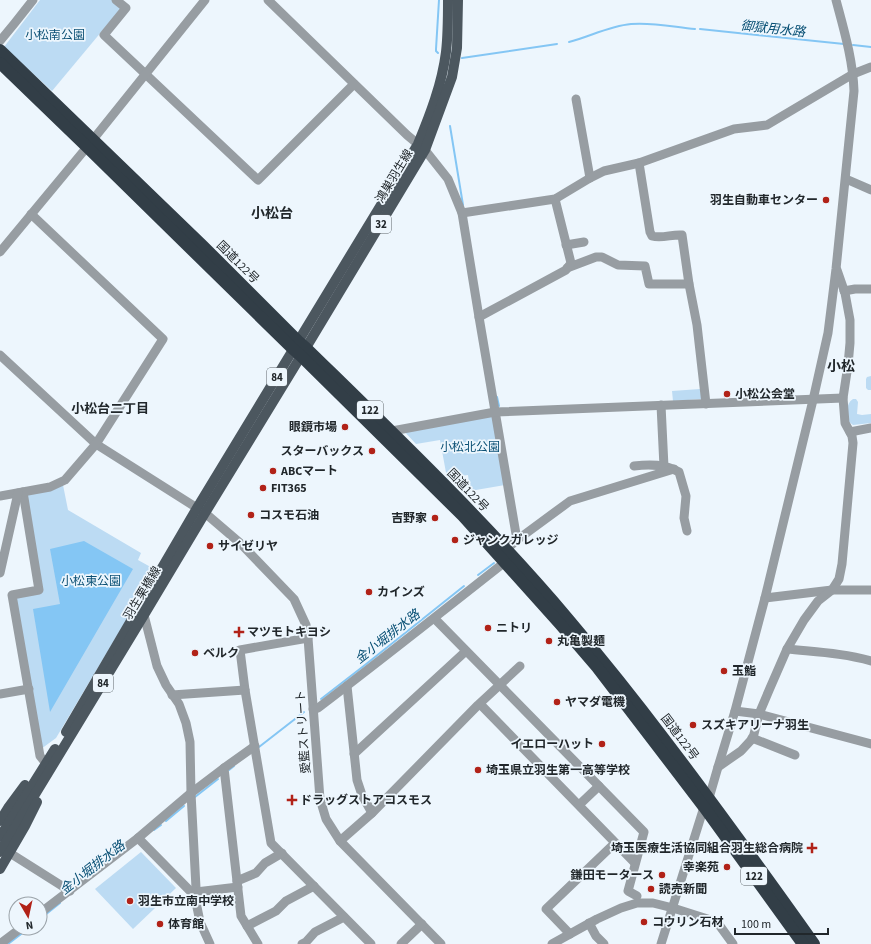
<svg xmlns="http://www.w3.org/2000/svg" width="871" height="944" viewBox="0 0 871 944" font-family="'Source Sans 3','Noto Sans JP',sans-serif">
<rect width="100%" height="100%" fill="#edf6fd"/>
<g fill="#bcdbf3">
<path d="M40 0H112L122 7 52 91 4 47Z"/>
<path d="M871 376V390H868L866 388V379L867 377Z"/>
<path d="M700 389 702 399 673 401 672 391Z"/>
<path d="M853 399H856L858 402 857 414 862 415 871 414V423L853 425 848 421C848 413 845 404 853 399Z"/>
<path d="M492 415 505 485 470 491 468 475 447 478 440 440 416 444 402 429Z"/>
<path d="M63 485 68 510 141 553 138 560 156 570 56 738 41 749 16 597 42 593 25 495Z"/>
<path d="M141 852 176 888 133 929 95 889Z"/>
</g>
<path fill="#84c6f4" d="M84 541 133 569 50 712 33 609 60 604 50 549Z"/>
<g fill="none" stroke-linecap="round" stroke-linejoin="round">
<g stroke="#84c6f4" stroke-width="2">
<path d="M700 29 844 44"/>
<path d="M569 42C589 37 609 26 631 24 652 22 674 27 695 29"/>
<path d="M853 45 871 47"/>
<path d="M438 53 436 51V49L439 0"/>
<path d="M462 58 557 44"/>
<path d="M450 126 463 205"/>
<path d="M497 397 499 406"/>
<path d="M478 575 494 563"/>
<path d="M321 699 365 665 464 586"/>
<path d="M259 747 304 712"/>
<path d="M229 770 234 766"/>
<path d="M195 797 218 779"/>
<path d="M166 821 184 806"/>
<path d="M154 830 161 825"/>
<path d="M40 919 60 903"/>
<path d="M8 944 29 928"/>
</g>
<g stroke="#979da2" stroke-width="9">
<path d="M116 0 126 8 104 35 258 180 354 84"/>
<path d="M268 0 407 135 425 150 448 179 462 213 479 317 517 540"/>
<path d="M0 41 14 24 33 0"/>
<path d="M576 99 590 178"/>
<path d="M846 179 871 190"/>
<path d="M462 213 555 199 590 178 604 171 639 163"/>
<path d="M566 245 584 242"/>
<path d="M0 252 87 147 205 0"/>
<path d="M567 268 596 257H602L618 265 645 266 649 284H689"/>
<path d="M844 291 855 289H871"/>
<path d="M479 317 566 270 571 263 555 199"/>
<path d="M0 355 96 444 205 513 240 543 294 599 306 625 308 638 320 799 326 819 340 841 441 944"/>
<path d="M706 404 697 325 689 284 682 235C672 234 662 239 652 236L650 232 639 163 734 129 767 125 853 74 871 67"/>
<path d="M661 405 664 467"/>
<path d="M392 431 495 412 843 398"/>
<path d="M850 432 871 428"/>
<path d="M634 466C650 464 665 464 679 472L686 496 684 518 687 531"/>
<path d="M23 492 39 590 12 595 40 756 44 761"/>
<path d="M0 496 50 487 65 480 96 444 163 339 31 214"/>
<path d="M507 549 517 540 570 501 674 469"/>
<path d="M0 573 18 493"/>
<path d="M765 598 832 590H871"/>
<path d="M144 615 157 666 166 685 179 704 186 723 190 742 191 793 197 907 200 922 210 944"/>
<path d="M435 619 644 832 628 891 637 896"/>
<path d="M308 638 240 650 245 690 271 843 371 944"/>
<path d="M787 649C815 652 844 653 871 661"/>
<path d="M347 686 357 780 362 795 372 813"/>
<path d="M0 694 29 689"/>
<path d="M172 695 245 690"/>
<path d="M480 704 635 863"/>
<path d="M313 709 318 708C381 660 443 611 505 562"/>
<path d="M735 711 759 714 871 744"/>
<path d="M752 738 795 755"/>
<path d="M255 746 224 768 241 916 258 944"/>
<path d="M354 754 466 651"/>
<path d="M718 767 741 751 753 738 759 714 770 688 787 649 804 620 818 601 832 590 839 579 842 564 853 443 852 436 845 423 843 398 848 365 850 343V320L845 293 837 270"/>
<path d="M579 805 599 786"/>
<path d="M138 838 197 898"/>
<path d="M340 841 372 813 478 705 520 666"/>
<path d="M13 855 70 891"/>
<path d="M237 881 256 873 265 863 282 853"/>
<path d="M196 892 238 887"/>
<path d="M40 913 138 838 191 793 224 768"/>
<path d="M589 923 596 936 604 944"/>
<path d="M247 926 276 911 286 901 314 886"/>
<path d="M570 934 546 909 615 843"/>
<path d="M0 944 21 928"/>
<path d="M302 944 306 942 315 932 344 917"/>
<path d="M401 944 422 924"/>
<path d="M552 944 597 919 621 908 637 903H653L673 908 717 922 733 944"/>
<path d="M661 944 704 807 709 798 718 767 735 711 765 598 813 400 828 333 836 269 854 91C853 60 844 30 836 0"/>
</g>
<g stroke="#4c575f" stroke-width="10">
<path d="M66 732 197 508 418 144C430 115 442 84 446 52 448 35 448 17 448 0"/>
<path d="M0 821 8 808 25 785"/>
<path d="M0 837 55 749"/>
<path d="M0 852 144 615 205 513 301 356 425 150 452 77 457 48 458 0"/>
<path d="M0 869 25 826 37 802"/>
</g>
<g stroke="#323e47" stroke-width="12">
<path d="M0 50 203 246 298 341 306 348C396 436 488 524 569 620 602 659 634 699 665 740 716 807 765 875 814 944"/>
<path d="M0 63 87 147 293 349 301 356 463 516 560 624 597 667 704 807 803 944"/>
</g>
</g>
<g fill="#b12218" stroke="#edf6fd" stroke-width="1.5">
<circle cx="826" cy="200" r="4"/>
<circle cx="727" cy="394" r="4"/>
<circle cx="345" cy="427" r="4"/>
<circle cx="372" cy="451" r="4"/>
<circle cx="273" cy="471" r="4"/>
<circle cx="263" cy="488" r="4"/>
<circle cx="251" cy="515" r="4"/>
<circle cx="435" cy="518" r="4"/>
<circle cx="455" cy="540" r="4"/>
<circle cx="210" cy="546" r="4"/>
<circle cx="369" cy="592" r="4"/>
<circle cx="488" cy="628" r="4"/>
<path d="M237 626h4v4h4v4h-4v4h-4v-4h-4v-4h4z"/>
<circle cx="549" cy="641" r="4"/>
<circle cx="195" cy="653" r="4"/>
<circle cx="724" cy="671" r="4"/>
<circle cx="557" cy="702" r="4"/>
<circle cx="693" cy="725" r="4"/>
<circle cx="602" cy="744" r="4"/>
<circle cx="478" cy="770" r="4"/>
<path d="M290 794h4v4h4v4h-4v4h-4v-4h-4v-4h4z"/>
<path d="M810 842h4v4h4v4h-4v4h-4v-4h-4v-4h4z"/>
<circle cx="727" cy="867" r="4"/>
<circle cx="662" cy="875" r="4"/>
<circle cx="651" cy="889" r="4"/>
<circle cx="130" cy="901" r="4"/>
<circle cx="644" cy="922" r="4"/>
<circle cx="160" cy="924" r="4"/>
</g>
<g text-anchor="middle" stroke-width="3.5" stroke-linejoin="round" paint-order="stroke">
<g fill="#edf6fd" stroke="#5e656a" stroke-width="1">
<rect x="371" y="215" width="20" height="18" rx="3"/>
<rect x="267" y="368" width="20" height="18" rx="3"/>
<rect x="357" y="401" width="26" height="18" rx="3"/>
<rect x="93" y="674" width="20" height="18" rx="3"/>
<rect x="741" y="867" width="26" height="18" rx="3"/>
</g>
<g font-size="11" font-weight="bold" fill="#21272b">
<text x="381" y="228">32</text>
<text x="277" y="381">84</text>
<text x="370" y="414">122</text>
<text x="103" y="687">84</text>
<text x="754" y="880">122</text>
</g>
<g font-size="12" fill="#0b5075" stroke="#edf6fd">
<text x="55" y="39">小松南公園</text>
<text x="470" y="451">小松北公園</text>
<text x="91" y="585">小松東公園</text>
</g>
<g font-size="12" fill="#21272b" stroke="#edf6fd">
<text transform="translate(394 176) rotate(-59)" y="4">鴻巣羽生線</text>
<text transform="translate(238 262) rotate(45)" y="4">国道122号</text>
<text transform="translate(468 490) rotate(46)" y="4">国道122号</text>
<text transform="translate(142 593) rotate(-59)" y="4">羽生栗橋線</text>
<text transform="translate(303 732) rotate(-94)" y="4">愛藍ストリート</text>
<text transform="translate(680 737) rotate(53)" y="4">国道122号</text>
</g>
<g font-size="12" font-weight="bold" fill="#21272b" stroke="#edf6fd" text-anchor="start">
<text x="818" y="204" text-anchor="end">羽生自動車センター</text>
<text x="735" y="398">小松公会堂</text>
<text x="337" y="431" text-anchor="end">眼鏡市場</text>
<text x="364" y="455" text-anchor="end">スターバックス</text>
<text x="281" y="475">ABCマート</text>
<text x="271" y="492">FIT365</text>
<text x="259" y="519">コスモ石油</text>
<text x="427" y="522" text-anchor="end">吉野家</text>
<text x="463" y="544">ジャンクガレッジ</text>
<text x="218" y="550">サイゼリヤ</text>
<text x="377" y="596">カインズ</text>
<text x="496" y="632">ニトリ</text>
<text x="247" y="636">マツモトキヨシ</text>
<text x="557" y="645">丸亀製麺</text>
<text x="203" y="657">ベルク</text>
<text x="732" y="675">玉鮨</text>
<text x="565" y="706">ヤマダ電機</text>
<text x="701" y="729">スズキアリーナ羽生</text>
<text x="594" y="748" text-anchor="end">イエローハット</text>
<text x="486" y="774">埼玉県立羽生第一高等学校</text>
<text x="300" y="804">ドラッグストアコスモス</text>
<text x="803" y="852" text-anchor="end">埼玉医療生活協同組合羽生総合病院</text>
<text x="719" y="871" text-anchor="end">幸楽苑</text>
<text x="654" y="879" text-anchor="end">鎌田モータース</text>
<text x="659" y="893">読売新聞</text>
<text x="138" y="905">羽生市立南中学校</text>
<text x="652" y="926">コウリン石材</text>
<text x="168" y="928">体育館</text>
</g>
<g font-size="13" font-style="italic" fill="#064e73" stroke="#edf6fd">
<text transform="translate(773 28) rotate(6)" y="5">御獄用水路</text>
<text transform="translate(387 636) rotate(-38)" y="5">金小堀排水路</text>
<text transform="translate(92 867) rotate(-38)" y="5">金小堀排水路</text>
</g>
<g font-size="13" font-weight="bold" fill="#21272b" stroke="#edf6fd">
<text x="110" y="413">小松台二丁目</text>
</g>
<g font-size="14" font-weight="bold" fill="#21272b" stroke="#edf6fd">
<text x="272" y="218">小松台</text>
<text x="841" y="371">小松</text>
</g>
</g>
<g transform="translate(28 916) rotate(171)"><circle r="19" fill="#edf6fd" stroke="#9ba3a9"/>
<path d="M0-3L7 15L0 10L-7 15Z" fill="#b12218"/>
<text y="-6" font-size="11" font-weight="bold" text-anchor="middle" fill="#21272b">N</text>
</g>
<path d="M735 928v6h93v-6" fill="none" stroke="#21272b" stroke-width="2"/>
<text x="741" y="928" font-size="12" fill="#21272b" stroke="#edf6fd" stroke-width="3" paint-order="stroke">100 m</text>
</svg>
